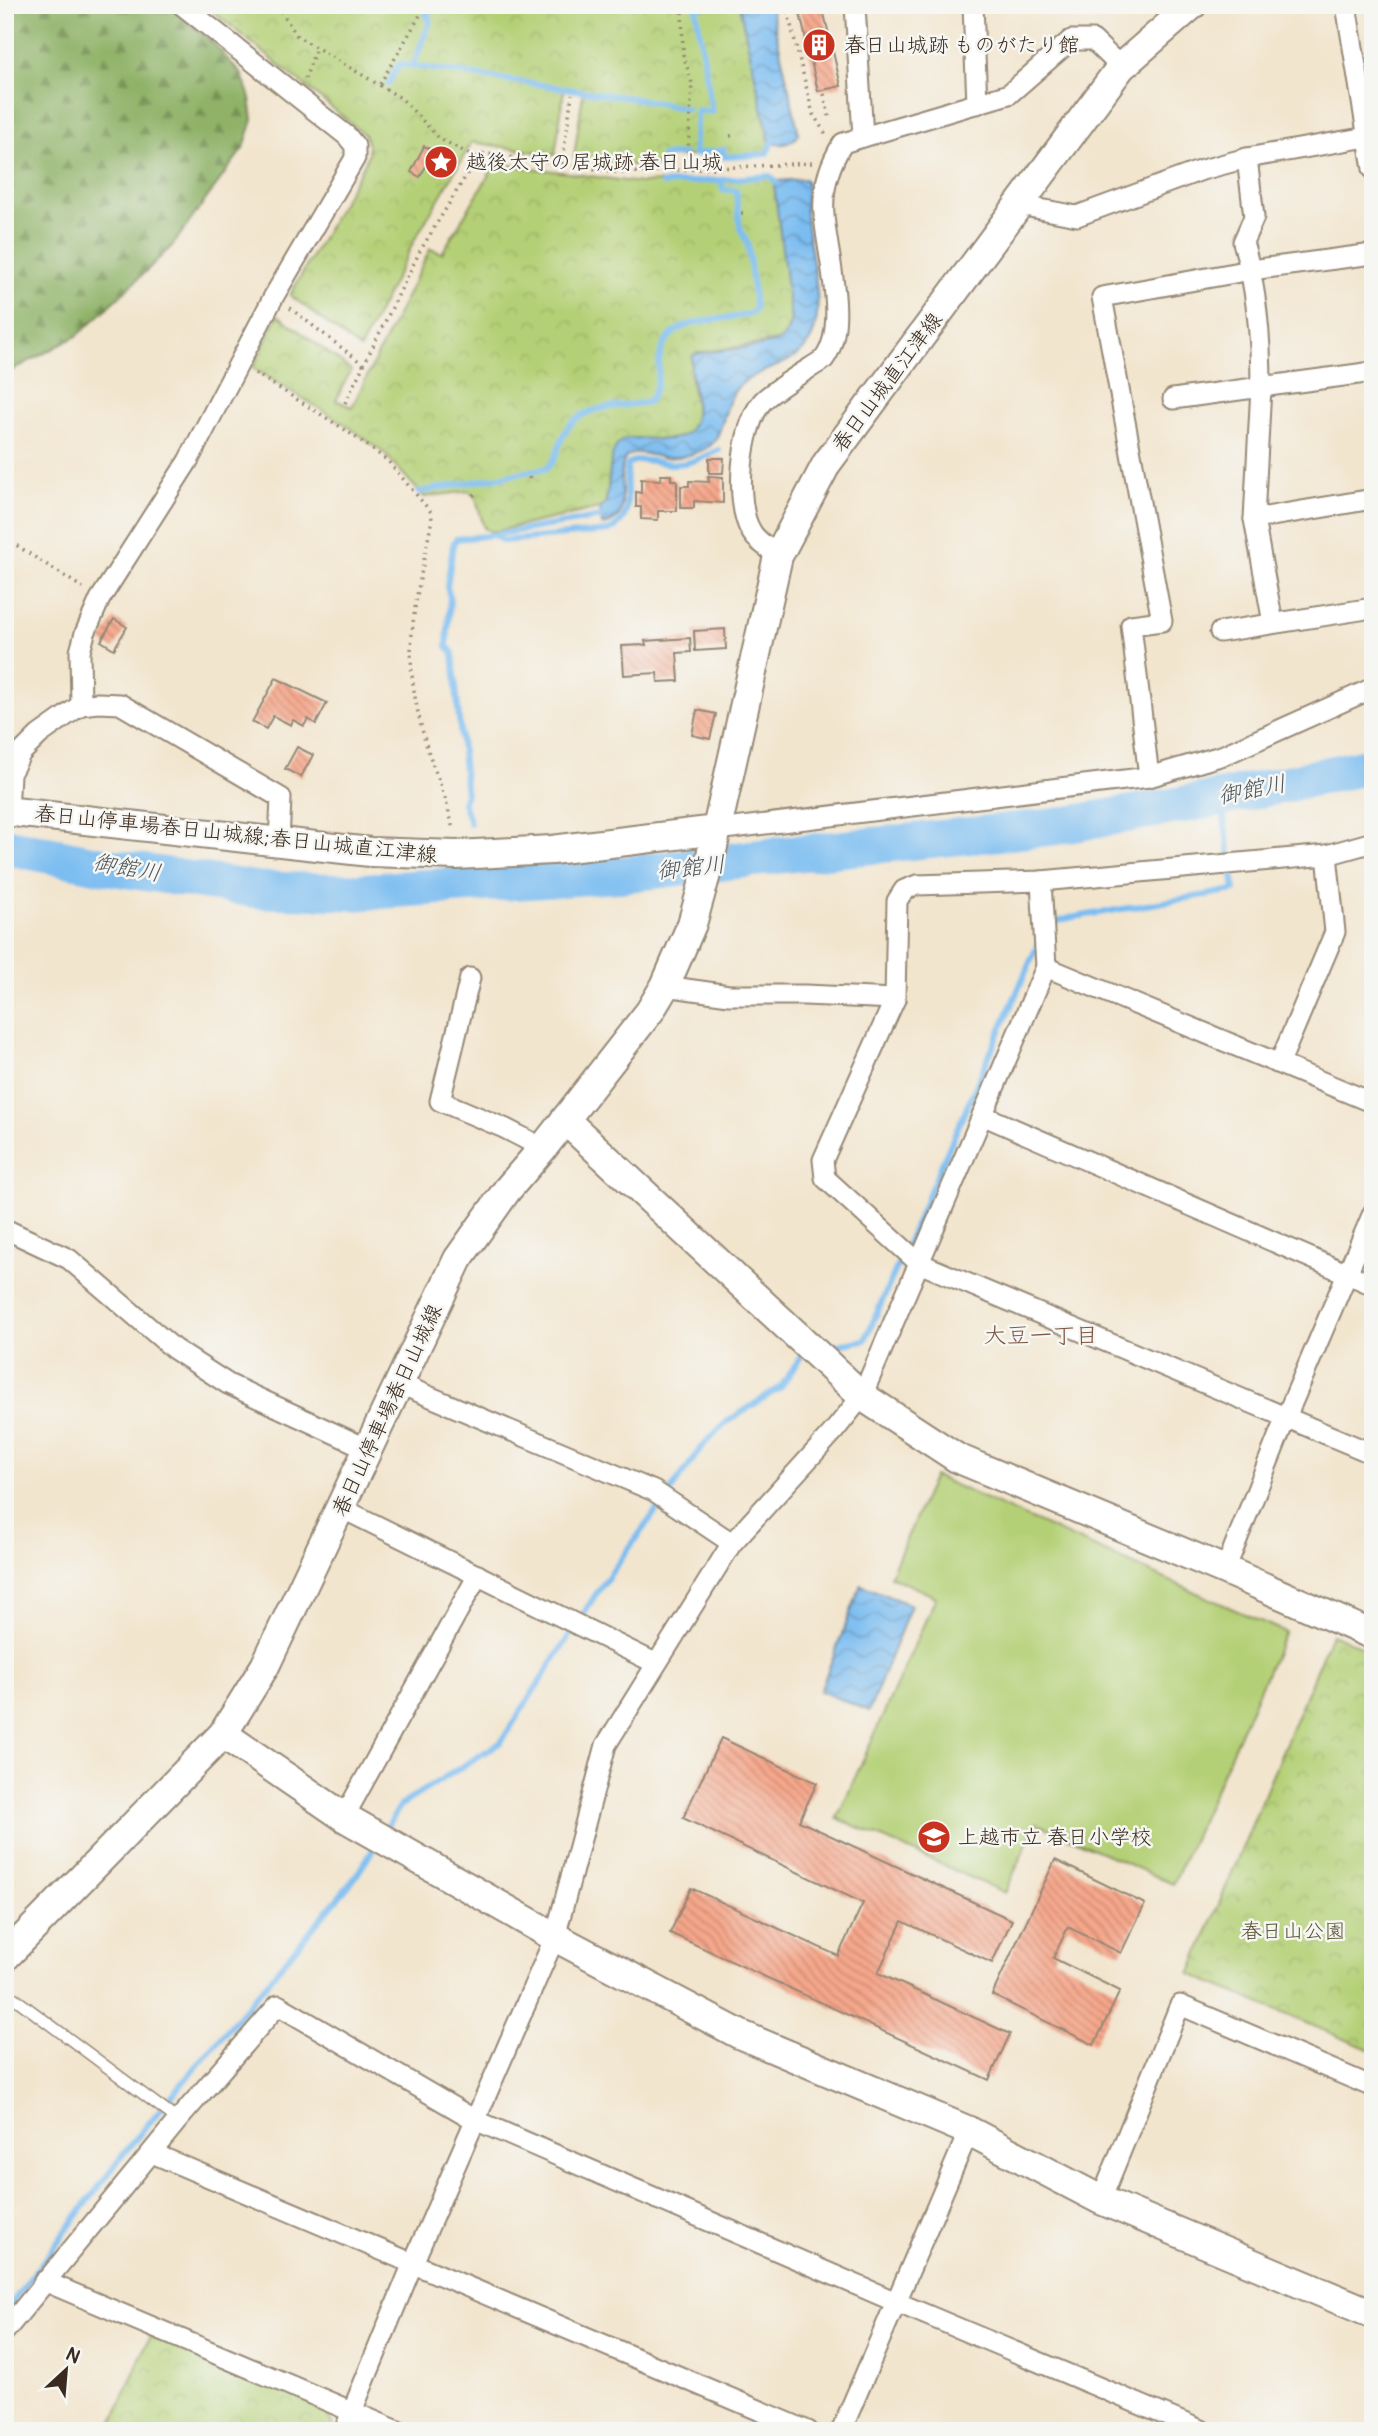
<svg xmlns="http://www.w3.org/2000/svg" width="1378" height="2436" viewBox="0 0 1378 2436" font-family="Pangolin,'Klee One',sans-serif">
<defs>
<pattern id="forest-firs" width="22" height="20" patternUnits="userSpaceOnUse" patternTransform="scale(1.75)"><rect width="22" height="20" fill="#8fb267"/><path d="M5 1l3.5 6h-7zM16 11l3.5 6h-7z" fill="#769154"/></pattern>
<pattern id="park-crowns" width="20" height="18" patternUnits="userSpaceOnUse" patternTransform="scale(1.75)"><rect width="20" height="18" fill="#b4d076"/><path d="M2 6a3 3 0 1 1 6 0M12 15a3 3 0 1 1 6 0" fill="none" stroke="#9cb366"/></pattern>
<pattern id="water-waves" width="16" height="10" patternUnits="userSpaceOnUse" patternTransform="scale(1.75)"><rect width="16" height="10" fill="#7cbdf1"/><path d="M0 5q4-4 8 0t8 0" fill="none" stroke="#679ac3"/></pattern>
<pattern id="building-back-hatch" width="6" height="6" patternUnits="userSpaceOnUse" patternTransform="scale(1.75)"><rect width="6" height="6" fill="#f6a78b"/><path d="M-1 5l2 2M0 0l6 6M5-1l2 2" fill="none" stroke="#c88871"/></pattern>
</defs>
<rect width="100%" height="100%" fill="#f6f6f2"/>
<filter id="ink" filterUnits="userSpaceOnUse"><feTurbulence type="fractalNoise" baseFrequency=".0143" numOctaves="2"/><feDisplacementMap in="SourceGraphic" scale="14" xChannelSelector="R" yChannelSelector="G"/><feConvolveMatrix kernelMatrix="1 2 1 2 8 2 1 2 1" color-interpolation-filters="sRGB"/></filter>
<filter id="wash" filterUnits="userSpaceOnUse"><feTurbulence type="fractalNoise" baseFrequency=".00686" numOctaves="4" result="noise"/><feDisplacementMap in="SourceGraphic" scale="28" xChannelSelector="R" yChannelSelector="G"/><feGaussianBlur stdDeviation="1.57" result="paint"/><feColorMatrix in="noise" values="0 0 0 0 0 0 0 0 0 0 0 0 0 0 0 0 0 1.4 0 .05"/><feComposite in="paint" operator="in"/></filter>
<g filter="url(#wash)">
<rect width="100%" height="100%" fill="#f2e5ce"/>
<path fill="#b4d076" stroke="#787d4a" stroke-width="2" d="M934 1476 1285 1632 1173 1884 1036 1823 1005 1893 837 1818 936 1597 890 1576Z"/>
<path fill="url(#forest-firs)" stroke="#656e42" stroke-width="2" d="M5 5H168L215 45 242 75 250 98 253 120 244 147 172 246 118 298 77 336 5 374Z"/>
<g fill="url(#park-crowns)" stroke="#787d4a" stroke-width="2">
<path d="M205 5H740L770 142 765 152 722 156V153L663 158 662 165H623L574 157 583 93 564 90 555 155 472 142 415 239 360 349 290 295 362 168C369 156 371 147 364 134Z"/>
<path d="M496 163 640 183 769 177 775 184 791 320 785 336 779 341 696 353C679 376 708 409 688 432 675 446 637 435 619 443L612 458 606 505 600 508 492 532 484 528 476 498 469 491 424 497 384 453 348 426 253 368 278 315 351 370 336 400 352 407 430 249 442 253Z"/>
<path d="M1331 1634 1373 1651V2051L1190 1974Z"/>
<path d="M150 2335 324 2409 333 2425 331 2431H109Z"/>
</g>
<g fill="url(#water-waves)" stroke="#5c7488" stroke-width="2">
<path d="M739 5H770L799 134C794 143 779 147 770 142Z"/>
<path d="M805 179 807 182C807 192 805 203 806 214 808 252 832 318 804 349 787 367 757 369 739 386 723 401 724 438 708 447 695 455 677 459 662 457 648 455 638 449 626 457 612 478 638 520 602 525L600 508 604 506C612 488 606 457 619 443 632 429 676 451 690 429 705 406 685 379 693 355 714 349 766 350 781 339 787 335 790 326 791 320L774 184 777 181Z"/>
<path d="M861 1585 911 1605 869 1711 820 1691Z"/>
</g>
<g fill="none" stroke-linecap="round" stroke-linejoin="round">
<g stroke="#7cbdf1" stroke-width="6">
<path d="M707 5 696 8 712 112 697 110 694 154 724 150 725 157 766 154 772 143"/>
<path d="M413 66 431 19 426 16 433 5"/>
<path d="M388 84 399 64 644 100 687 109"/>
<path d="M662 156 684 154"/>
<path d="M662 184 721 180"/>
<path d="M419 492 547 468C557 460 558 445 564 434 579 403 619 408 648 402 662 381 656 377 660 356 669 313 722 323 753 313L755 307 748 245 740 228 736 190H723L721 180 770 176 776 182"/>
<path d="M494 535 503 541 609 531C638 517 622 489 628 464 641 455 662 465 677 464 692 463 705 457 719 450"/>
<path d="M470 823 463 802 466 794 453 653 447 646 450 597 447 587 453 545 456 539 494 535 601 517"/>
<path d="M1046 925 1069 918 1235 890 1221 798"/>
<path d="M821 1348 865 1340 1038 944"/>
<path d="M383 1833 401 1805 501 1742 596 1594 705 1443 725 1423 781 1387 804 1352"/>
<path d="M5 2312 128 2148 354 1879 376 1845"/>
</g>
<path stroke="#7cbdf1" stroke-width="37" d="M5 846 103 866 259 890 357 892 626 874 781 855 1053 827 1221 798 1373 765"/>
</g>
<g id="blocks">
<g fill="url(#building-back-hatch)">
<path d="M798 5H822L841 86 818 91Z"/>
<path d="M424 146 434 151 420 177 411 172Z"/>
<path d="M709 458H724L723 473H709Z"/>
<path d="M661 475H671V480H677V511H658V520L641 519V507H636V492L641 493V479L661 480Z"/>
<path d="M708 476 723 477V503L694 501V508H681V486H689V481L709 482Z"/>
<path d="M114 619 127 627 114 649 101 641Z"/>
<path d="M725 629 726 649 695 651 694 631Z"/>
<path d="M690 638 691 652 677 653 679 681 658 682 657 673 624 675 622 646 646 645 645 641Z"/>
<path d="M276 678 327 703 316 724 308 719 304 726 293 720 291 725 273 716 266 729 252 722Z"/>
<path d="M697 710 716 714 710 739 692 735Z"/>
<path d="M297 747 313 755 301 777 285 769Z"/>
<path d="M721 1738 817 1783 799 1821 1012 1920 992 1963 902 1921 878 1973 1010 2034 989 2080 670 1933 691 1888 838 1956 863 1903 683 1818Z"/>
<path d="M1055 1860 1145 1904 1121 1953 1068 1927 1053 1958 1120 1991 1094 2045 992 1995Z"/>
</g>
</g>
</g>
<g filter="url(#ink)">
<use href="#blocks" fill-opacity="0" stroke="#968876" stroke-width="2"/>
<g fill="none" stroke-linecap="round" stroke-linejoin="round">
<defs>
<path id="lane" d="M5 1991 178 2120"/>
<g id="street">
<path d="M855 5 863 137"/>
<path d="M973 5 977 104"/>
<path d="M1346 5 1373 169"/>
<path d="M1019 205 1077 216 1202 170 1247 158 1367 137"/>
<path d="M1173 399 1261 387C1261 338 1257 289 1243 242L1254 217 1247 158"/>
<path d="M1254 519 1373 499"/>
<path d="M778 556C770 549 756 541 751 531 734 503 741 427 762 402 772 390 809 369 824 359 849 326 827 255 824 215 822 189 829 165 843 143L1009 94 1071 40H1093L1121 67"/>
<path d="M1273 623 1254 519 1261 387 1373 372"/>
<path d="M1220 632 1373 608"/>
<path d="M81 705 80 652 85 633 100 599 188 461 274 296 355 158V146L347 136 182 5"/>
<path d="M1149 777 1131 625 1162 621 1102 297 1251 270 1373 254"/>
<path d="M8 812 10 774 21 753 39 735 81 705 98 703 120 704 281 798 279 843"/>
<path d="M717 830 1149 777 1224 755 1373 688"/>
<path d="M1373 842 1327 855 1041 881 917 885 904 890 897 901 895 999 823 1160 825 1178 919 1263 1373 1454"/>
<path d="M1046 967 1373 1103"/>
<path d="M470 978 440 1101 504 1128 543 1148"/>
<path d="M665 986 729 995H805L895 999"/>
<path d="M1280 1062 1335 932 1327 855"/>
<path d="M982 1115 1373 1285"/>
<path d="M5 1229 69 1259 174 1349 228 1384 368 1449"/>
<path d="M400 1384 654 1491 732 1543"/>
<path d="M341 1508 655 1663"/>
<path d="M1225 1570 1286 1417 1373 1213"/>
<path d="M344 1817 478 1575"/>
<path d="M152 2153 808 2431"/>
<path d="M1101 2200 1180 2005 1373 2087"/>
<path d="M44 2281 398 2431"/>
<path d="M5 2331 178 2120 278 2005 475 2120 896 2302 1203 2431"/>
<path d="M344 2431 413 2263 555 1937 606 1745 732 1543 834 1431 862 1396 1046 967 1041 881"/>
<path d="M841 2431 969 2131"/>
</g>
<g id="secondary">
<path d="M5 811 370 852 456 855 552 850 717 830"/>
<path d="M565 1120 862 1396 957 1458 1225 1570 1373 1635"/>
<path d="M223 1734 344 1817 555 1937 739 2034 969 2131 1101 2200 1373 2314"/>
<path d="M5 1957 223 1734 265 1666 458 1259 507 1190 543 1148 650 1011 665 986 692 924 710 860 778 556 827 463 1121 67 1192 5"/>
</g>
</defs>
<use href="#lane" stroke="#968876" stroke-width="13"/>
<use href="#street" stroke="#968876" stroke-width="23"/>
<use href="#secondary" stroke="#968876" stroke-width="32"/>
<g stroke="#968876" stroke-width="3.5" stroke-dasharray="2 5" stroke-linecap="butt">
<path d="M277 5 297 36 401 98 440 139 477 158"/>
<path d="M682 5 683 54 692 83 687 169"/>
<path d="M786 5 813 114 825 133 824 136"/>
<path d="M305 79 316 48"/>
<path d="M380 84 426 5"/>
<path d="M824 94 830 121"/>
<path d="M730 136 737 135"/>
<path d="M562 164 572 94"/>
<path d="M741 213H747"/>
<path d="M290 308 364 365"/>
<path d="M255 373 344 429 387 460 431 512 432 519C424 563 412 607 411 652 411 679 416 707 423 733 431 766 448 797 453 831"/>
<path d="M345 403 420 251 480 153 623 173 812 163"/>
<path d="M529 477 530 481"/>
<path d="M473 495 477 494"/>
<path d="M5 538 83 588"/>
</g>
<use href="#lane" stroke="#fff" stroke-width="10"/>
<use href="#street" stroke="#fff" stroke-width="19"/>
<use href="#secondary" stroke="#fff" stroke-width="28"/>
</g>
</g>
<defs>
<symbol id="building-disc" viewBox="-11 -11 22 22"><circle r="9.5" fill="#c8321e" stroke="#f6f6f2"/><path d="M-4-6H4V6H1V3H-1V6H-4ZM-2.5-4.3h1.7v1.8h-1.7ZM.8-4.3h1.7v1.8H.8ZM-2.5-1h1.7V.8h-1.7ZM.8-1h1.7V.8H.8Z" fill="#fff"/></symbol>
<symbol id="sight-disc" viewBox="-11 -11 22 22"><circle r="9.5" fill="#c8321e" stroke="#f6f6f2"/><path d="M0-6L1.8-2.2L6-1.7L2.9 1.2L3.7 5.4L0 3.3L-3.7 5.4L-2.9 1.2L-6-1.7L-1.8-2.2Z" fill="#fff"/></symbol>
<symbol id="school-disc" viewBox="-11 -11 22 22"><circle r="9.5" fill="#c8321e" stroke="#f6f6f2"/><path d="M0-5L7-2L0 1L-7-2ZM-4 1L0 2.5L4 1V4Q0 6-4 4Z" fill="#fff"/></symbol>
</defs>
<g fill-rule="evenodd">
<use href="#building-disc" x="800" y="26" width="38" height="38"/>
<use href="#sight-disc" x="422" y="143" width="38" height="38"/>
<use href="#school-disc" x="915" y="1818" width="38" height="38"/>
</g>
<g text-anchor="middle" stroke-width="5" stroke-linejoin="round" paint-order="stroke">
<g font-size="21" fill="#3b2a1e" stroke="#f6f6f2" text-anchor="start">
<text x="844" y="52">春日山城跡 ものがたり館</text>
<text x="466" y="169">越後太守の居城跡 春日山城</text>
<text x="958" y="1844">上越市立 春日小学校</text>
</g>
<g font-size="21" fill="#3b2a1e" stroke="#f6f6f2">
<text transform="translate(887 382) rotate(-53)" y="7">春日山城直江津線</text>
<text transform="translate(236 834) rotate(6)" y="7">春日山停車場春日山城線;春日山城直江津線</text>
<text transform="translate(387 1410) rotate(-65)" y="7">春日山停車場春日山城線</text>
</g>
<g font-size="21" fill="#595434" stroke="#f6f6f2">
<text x="1293" y="1938">春日山公園</text>
</g>
<g font-size="23" font-style="italic" fill="#4e565d" stroke="#f6f6f2">
<text transform="translate(1252 789) rotate(-11)" y="8">御館川</text>
<text transform="translate(127 867) rotate(10)" y="8">御館川</text>
<text transform="translate(691 867) rotate(-6)" y="8">御館川</text>
</g>
<g font-size="23" fill="#7c5644" stroke="#f6f6f2">
<text x="1041" y="1343">大豆一丁目</text>
</g>
</g>
<rect width="1378" height="2436" fill="none" stroke="#f6f6f2" stroke-width="28"/>
<g transform="translate(66 2370) rotate(26)" stroke="#f6f6f2" stroke-width="5" paint-order="stroke">
<path d="M0-5L12 26L0 18L-12 26Z" fill="#3b2a1e"/>
<text y="-10" font-size="19" font-weight="bold" text-anchor="middle" fill="#3b2a1e">N</text>
</g>
</svg>
